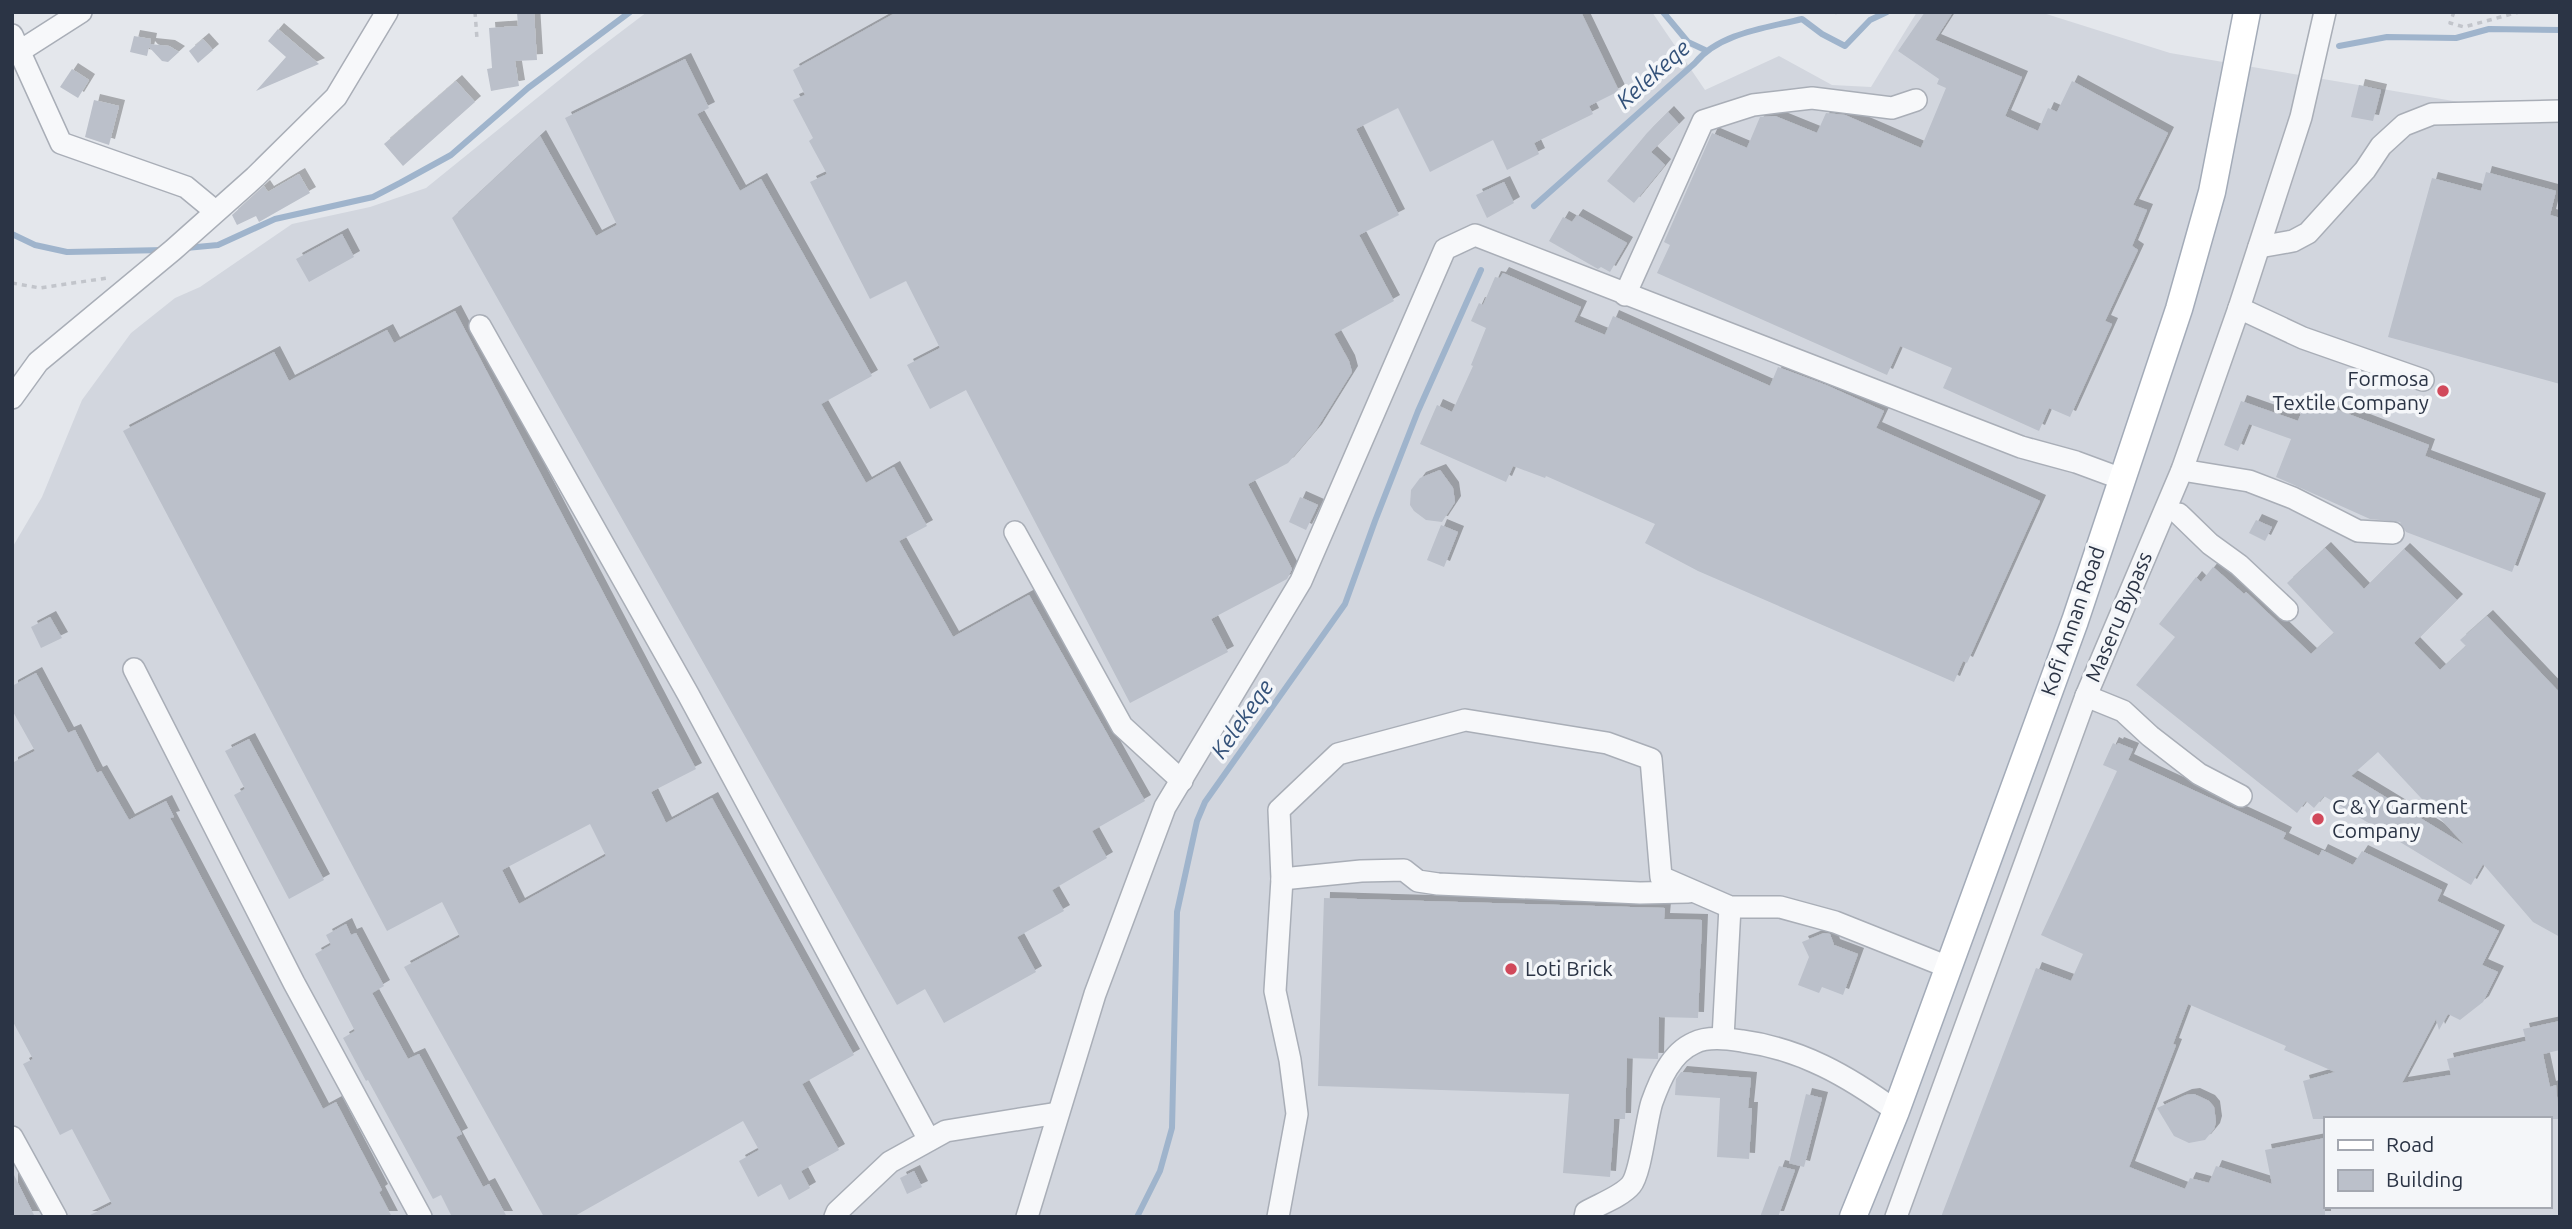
<svg xmlns="http://www.w3.org/2000/svg" width="2572" height="1229" viewBox="0 0 2572 1229" font-family="Ubuntu,sans-serif">
<defs>
<filter id="shadow"><feDropShadow dx="6" dy="-6" stdDeviation="0" flood-color="#0004"/></filter>
</defs>
<rect width="100%" height="100%" fill="#e4e7ec"/>
<path fill="#d2d6de" fill-rule="evenodd" d="M647 12H1652L1705 90 1779 56 1832 85 1871 87 1917 12H2040L2170 53 2560 119V1217H12V548L42 497 82 400 131 333 175 298 200 287 292 224 370 207 426 188 589 56ZM2325 1119H2549V1206H2325Z"/>
<g fill="none" stroke-linecap="round" stroke-linejoin="round">
<g stroke="#9fb4cc" stroke-width="6">
<path d="M1663 12 1688 42 1705 50"/>
<path d="M2339 46 2387 37 2456 38 2489 29 2560 30"/>
<path d="M1534 206 1695 63C1719 33 1766 28 1802 19L1822 34 1845 46 1870 20 1887 12"/>
<path d="M12 234 35 245 67 252 165 250"/>
<path d="M186 248 218 245 275 219 373 197 400 183 451 155 528 88 630 12"/>
<path d="M1137 1217 1160 1171 1172 1128 1177 912 1197 821 1205 802 1345 604 1375 521 1418 411 1481 270"/>
</g>
</g>
<g fill="#bbc0ca" fill-rule="evenodd" filter="url(#shadow)">
<path d="M517 12H534L537 60 515 61 519 86 491 91 487 69 492 68 489 28 518 26Z"/>
<path d="M897 12H1581L1619 91 1589 106 1593 114 1534 143 1539 154 1507 170 1493 140 1430 172 1398 108 1356 129 1399 215 1359 235 1394 301 1334 334 1349 361 1352 372 1316 430 1288 463 1248 484 1292 569 1287 579 1211 619 1228 652 1130 703 966 390 930 409 907 365 940 348 906 281 870 299 810 182 827 174 809 141 813 138 793 100 805 95 793 70Z"/>
<path d="M1925 12H1953L1935 40 2022 77 2005 116 2038 131 2048 108 2057 112 2072 81 2168 133 2133 205 2147 210 2132 246 2138 250 2105 321 2112 324 2070 417 2049 408 2039 431 1943 388 1952 368 1900 346 1887 375 1657 273 1670 245 1664 242 1712 133 1747 148 1760 117 1775 116 1817 133 1826 113 1845 115 1921 148 1946 88 1937 84 1939 79 1898 51Z"/>
<path d="M278 29 319 64 256 91 286 57 268 41Z"/>
<path d="M134 36 151 39 150 44 169 46 179 52 168 62 162 61 149 47 147 56 130 52Z"/>
<path d="M203 39 213 50 198 63 189 51Z"/>
<path d="M685 59 709 108 697 114 740 191 761 179 872 376 821 404 866 483 894 467 927 526 899 541 953 637 1029 595 1145 801 1092 831 1107 858 1052 890 1064 911 1017 937 1036 972 944 1023 925 989 897 1005 452 218 540 136 596 236 617 225 565 118Z"/>
<path d="M72 69 89 80 78 98 60 87Z"/>
<path d="M456 81 475 102 403 166 384 144Z"/>
<path d="M2359 85 2381 90 2373 121 2351 117Z"/>
<path d="M94 100 119 106 109 145 85 137Z"/>
<path d="M1668 112 1679 124 1651 152 1665 165 1634 203 1607 181 1647 133Z"/>
<path d="M2486 172 2556 191 2550 215 2560 218V384L2388 337 2432 178 2481 191Z"/>
<path d="M299 174 310 193 259 222 256 216 237 225 232 215 264 186 268 192Z"/>
<path d="M1504 182 1514 203 1487 218 1476 195Z"/>
<path d="M1577 215 1627 243 1610 272 1601 267 1598 269 1549 241 1563 217 1572 222Z"/>
<path d="M342 234 354 257 309 282 296 259Z"/>
<path d="M1503 273 1581 307 1574 322 1605 335 1613 316 1770 386 1778 367 1826 385 1884 411 1876 428 2040 501 1967 663 1963 661 1954 682 1698 571 1645 543 1655 524 1546 476 1545 478 1513 466 1506 482 1420 444 1437 405 1452 412 1473 366 1471 365 1486 328 1471 321 1479 303 1483 305 1495 277 1500 278Z"/>
<path d="M455 311 696 769 651 792 666 823 712 798 854 1055 802 1084 839 1150 801 1171 810 1188 789 1200 781 1184 758 1197 739 1161 759 1150 743 1121 573 1217H544L404 967 460 937 442 902 387 931 123 431 274 352 289 381 387 330 394 343ZM590 824 606 856 519 904 502 870Z"/>
<path d="M2307 398 2429 445 2425 456 2540 499 2512 572 2406 532 2400 522 2370 519 2276 477 2291 439 2249 424 2238 451 2224 445 2241 401 2298 421Z"/>
<path d="M1440 470 1453 488 1455 502 1442 522 1426 520 1414 511 1410 505 1411 490 1420 478Z"/>
<path d="M1300 497 1318 505 1306 530 1289 522Z"/>
<path d="M2256 520 2272 527 2265 541 2249 533Z"/>
<path d="M1441 525 1458 532 1444 567 1427 560Z"/>
<path d="M2325 548 2364 589 2404 549 2457 600 2414 643 2440 670 2466 646 2460 640 2487 616 2560 693V937L2533 922 2483 864 2471 885 2324 796 2314 808 2306 801 2297 813 2136 685 2175 637 2159 624 2196 577 2201 582 2213 567 2244 594 2246 592 2311 654 2334 633 2287 583ZM2378 752 2463 843V844L2351 776Z"/>
<path d="M50 617 62 638 41 648 31 627Z"/>
<path d="M36 673 68 733 75 730 97 773 101 771 129 820 166 801 174 817 170 818 323 1109 336 1102 382 1190 379 1192 392 1217H86L112 1204 72 1129 60 1135 23 1064 33 1059 12 1020V763L35 751 12 710V686Z"/>
<path d="M249 739 324 880 289 899 234 795 245 789 225 751Z"/>
<path d="M2113 743 2117 745 2118 743 2133 749 2128 760 2286 833 2283 839 2319 856 2322 850 2353 865 2362 851 2442 890 2437 901 2499 931 2482 965 2498 972 2483 1002 2460 1020 2448 1014 2439 1030 2436 1019 2402 1083 2451 1075 2447 1059 2526 1041 2523 1029 2560 1021V1050L2543 1054 2550 1087 2556 1085 2559 1119H2313L2303 1081 2335 1072 2284 1050 2286 1046 2188 1004 2173 1044 2176 1045 2129 1167 2185 1189 2190 1178 2209 1183 2216 1166 2272 1184 2265 1150 2325 1138V1217H1941L2036 968 2071 981 2083 954 2041 935 2117 771 2103 765Z"/>
<path d="M1324 898 1665 908 1664 919 1702 920 1698 1018 1659 1017 1658 1059 1627 1058 1625 1119H1614L1610 1177 1563 1173 1569 1094 1318 1086Z"/>
<path d="M346 924 351 935 356 933 384 986 372 993 408 1059 419 1054 462 1134 456 1137 483 1187 489 1184 507 1217H452L441 1195 433 1199 368 1080 366 1081 343 1038 355 1031 315 954 331 945 326 935Z"/>
<path d="M1824 933 1830 934 1834 945 1858 954 1843 995 1822 987 1819 993 1798 985 1809 957 1802 942Z"/>
<path d="M1681 1072 1751 1078 1748 1108H1752L1749 1159 1717 1157 1720 1098 1675 1095 1676 1079Z"/>
<path d="M1806 1094 1822 1098 1804 1167 1789 1163Z"/>
<path d="M2194 1094 2209 1101 2214 1107 2216 1122 2214 1129 2205 1140 2189 1143 2174 1136 2157 1108 2186 1095Z"/>
<path d="M1779 1166 1795 1170 1778 1217H1760Z"/>
<path d="M12 1171 35 1217H12Z"/>
<path d="M914 1171 922 1187 907 1194 900 1178Z"/>
</g>
<g fill="none" stroke-linecap="round" stroke-linejoin="round">
<defs>
<g id="minor">
<path d="M12 35 61 143 186 187 215 211"/>
<path d="M20 51 81 12"/>
<path d="M2259 247 2293 241 2308 233 2365 170 2381 146 2404 125 2432 114 2560 111"/>
<path d="M1625 295 1703 121 1753 105 1812 98 1892 108 1916 100"/>
<path d="M2239 308 2303 338 2423 380"/>
<path d="M480 326 688 694 929 1140"/>
<path d="M12 398 38 362 173 250 255 177 336 97 387 12"/>
<path d="M2182 470 2249 481 2293 498 2358 531 2393 533"/>
<path d="M2179 514 2210 544 2239 565 2287 610"/>
<path d="M1015 532 1122 726 1182 781"/>
<path d="M134 669 294 983 421 1217"/>
<path d="M2086 696 2123 711 2150 736 2199 774 2241 796"/>
<path d="M1282 879 1361 871 1404 870 1418 881 1438 884 1640 893 1688 892"/>
<path d="M1723 1038 1730 907"/>
<path d="M12 1137 56 1217"/>
<path d="M835 1217 837 1212 890 1162 946 1131 1058 1113"/>
<path d="M1027 1217 1095 994 1165 807 1301 581 1445 249 1475 235 2021 447 2076 462 2122 479"/>
<path d="M1278 1217 1297 1114 1290 1060 1275 991 1282 879 1279 810 1338 754 1465 720 1607 743 1651 759 1661 877 1730 907H1780L1835 922 1948 967"/>
<path d="M1585 1217 1586 1212C1600 1204 1622 1196 1631 1185 1641 1173 1646 1120 1652 1102 1660 1080 1671 1053 1694 1043 1708 1036 1728 1039 1742 1041 1801 1049 1848 1076 1896 1111"/>
<path d="M1896 1217 2086 696 2182 470 2239 308 2301 117 2325 12"/>
</g>
<path id="major" d="M1853 1217 1896 1111 2075 621 2179 309 2212 192 2247 12"/>
</defs>
<use href="#minor" stroke="#a9aeb7" stroke-width="24"/>
<use href="#major" stroke="#a3abb8" stroke-width="29"/>
<g stroke="#c2c5cb" stroke-width="3.5" stroke-dasharray="5 5" stroke-linecap="butt">
<path d="M475 12 477 39"/>
<path d="M2454 12 2450 23 2464 27 2519 12"/>
<path d="M1835 13 1837 12"/>
<path d="M12 283 40 288 107 278"/>
</g>
<use href="#minor" stroke="#f7f8fa" stroke-width="21"/>
<use href="#major" stroke="#fff" stroke-width="26"/>
</g>
<g fill="#d1495b" stroke="#f4f6f9" stroke-width="2.5">
<circle cx="2443" cy="391" r="7"/>
<circle cx="2318" cy="819" r="7"/>
<circle cx="1511" cy="969" r="7"/>
</g>
<g text-anchor="middle" stroke-width="7" stroke-linejoin="round" paint-order="stroke">
<g font-size="21" fill="#2b3445" stroke="#f4f6f9" text-anchor="start">
<text x="2429" y="386" text-anchor="end">Formosa<tspan x="2429" dy="24">Textile Company</tspan></text>
<text x="2332" y="814">C &amp; Y Garment<tspan x="2332" dy="24">Company</tspan></text>
<text x="1525" y="976">Loti Brick</text>
</g>
<g font-size="21" fill="#2b3445" stroke="#f4f6f9">
<text transform="translate(2119 617) rotate(-67)" y="7">Maseru Bypass</text>
<text transform="translate(2073 621) rotate(-71)" y="7">Kofi Annan Road</text>
</g>
<g font-size="23" font-style="italic" fill="#34527a" stroke="#f4f6f9">
<text transform="translate(1653 74) rotate(-42)" y="8">Kelekeqe</text>
<text transform="translate(1242 719) rotate(-55)" y="8">Kelekeqe</text>
</g>
</g>
<rect width="2572" height="1229" fill="none" stroke="#2b3445" stroke-width="28"/>
<rect x="2324" y="1117" width="228" height="91" fill="#f4f6f9" stroke="#a4a8b1" stroke-width="2"/>
<rect x="2338" y="1140" width="35" height="10" fill="#ffffff" stroke="#a4a8b1" stroke-width="2"/>
<text x="2386" y="1152" font-size="21" fill="#2b3445">Road</text>
<rect x="2338" y="1170" width="35" height="21" fill="#bbc0ca" stroke="#a4a8b1" stroke-width="2"/>
<text x="2386" y="1187" font-size="21" fill="#2b3445">Building</text>
</svg>
